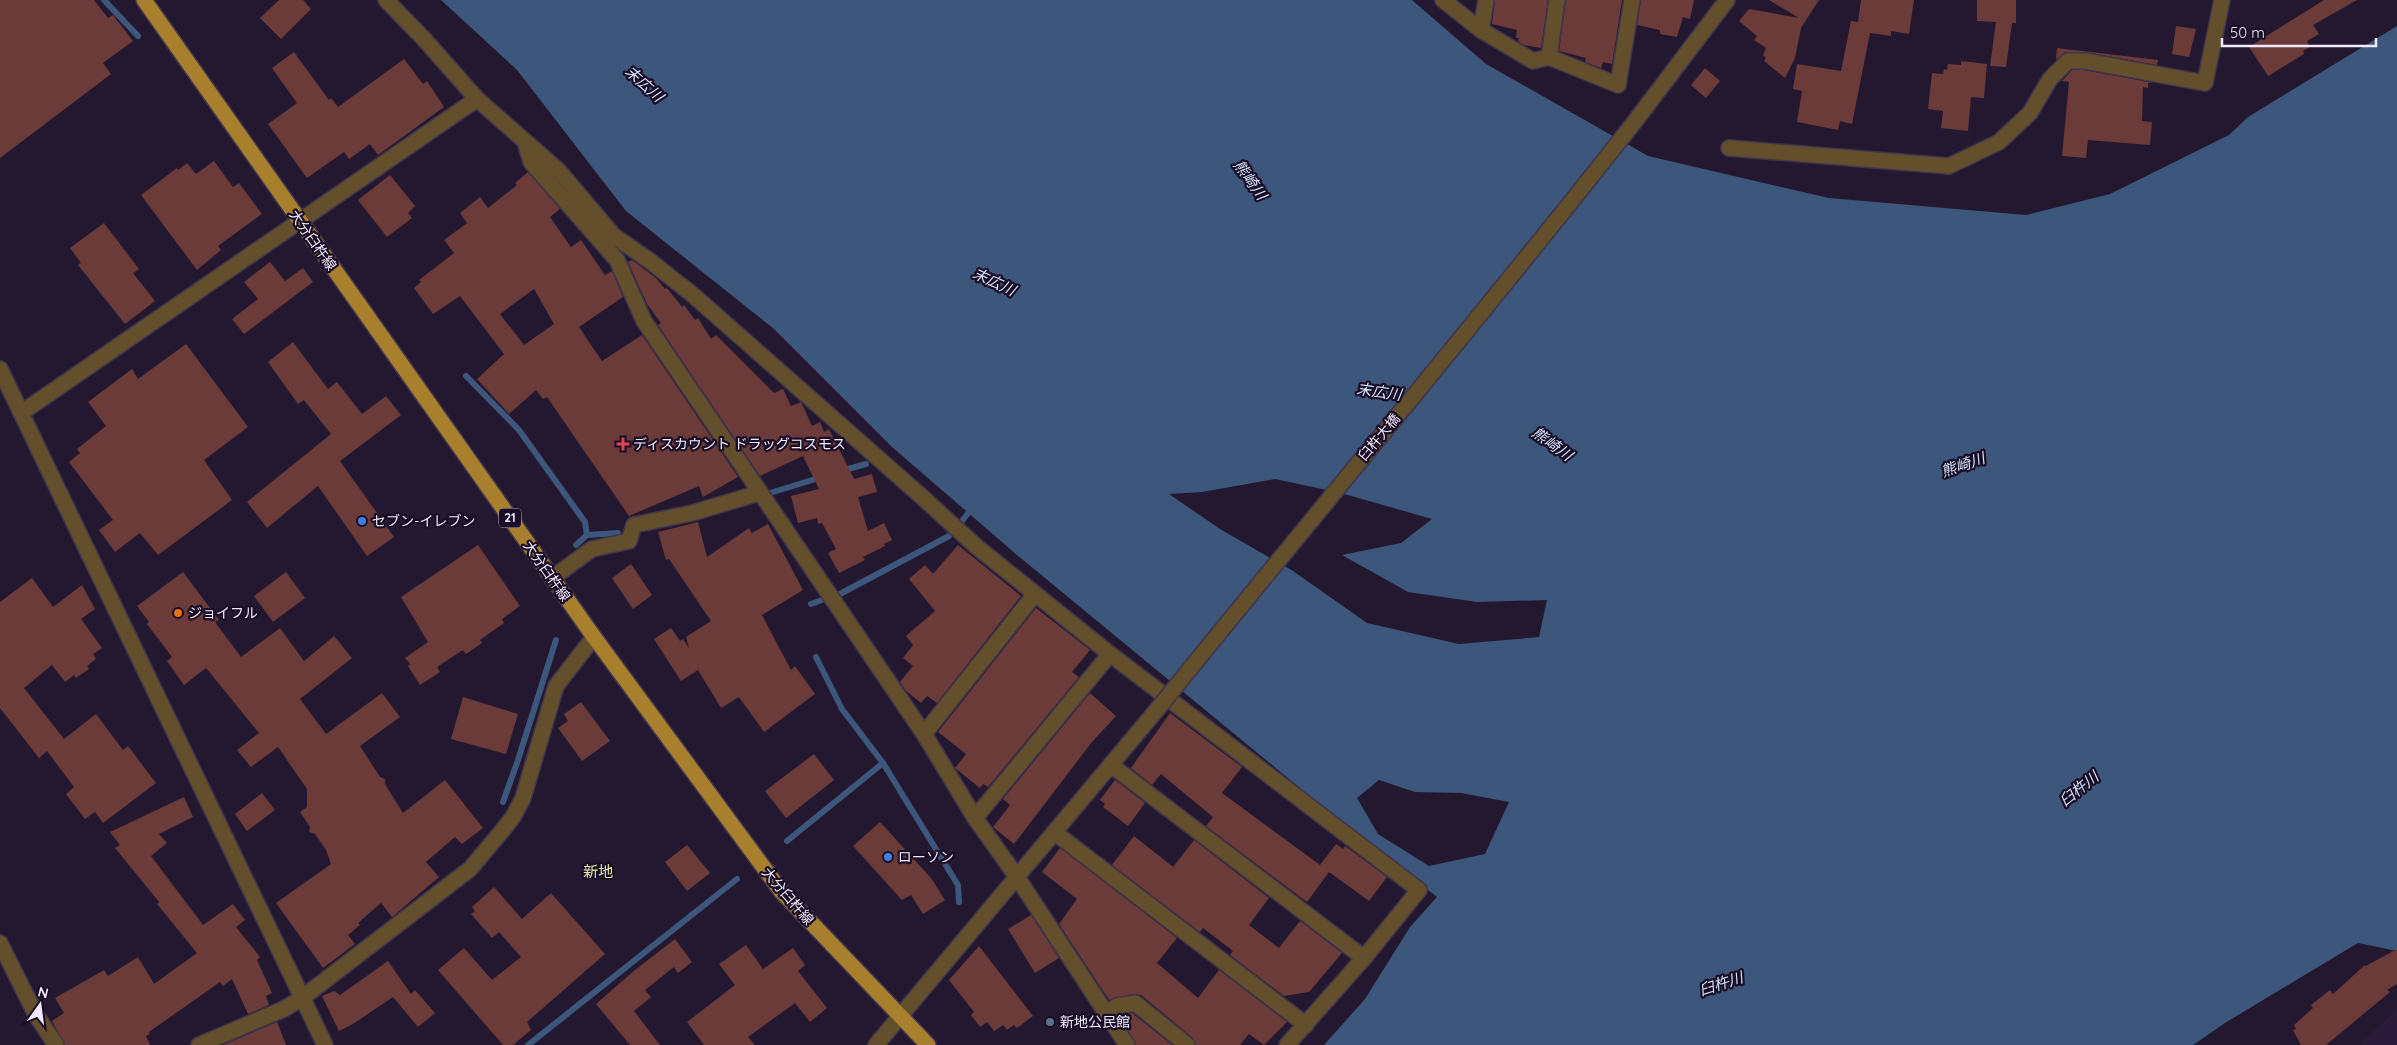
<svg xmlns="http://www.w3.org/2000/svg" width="2397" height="1045" viewBox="0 0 2397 1045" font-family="Quicksand,'Noto Sans JP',sans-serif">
<rect width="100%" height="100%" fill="#231830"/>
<path fill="#2a1b3a" d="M2397 1009V1045H2360L2376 1029Z"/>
<path fill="#3d567b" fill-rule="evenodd" d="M441 0H1412L1486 64 1648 156 1829 198 2026 215 2110 194 2229 135 2248 117 2397 26V951L2358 943 2225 1023 2193 1045H1324L1365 999 1410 927 1437 897 1323 807 1017 555 892 447 774 329 626 211 517 70ZM1275 479 1341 493 1432 519 1401 543 1342 555 1408 592 1477 602 1547 600 1539 637 1459 644 1367 623 1293 571 1220 529 1169 494 1202 492ZM1379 780 1415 792 1461 793 1509 802 1485 854 1429 866 1378 834 1357 798Z"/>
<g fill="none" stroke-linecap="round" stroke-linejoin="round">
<g stroke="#3d567b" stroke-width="6">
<path d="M104 0 138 36"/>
<path d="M466 376 519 430 585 522 587 535"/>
<path d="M841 471 866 464"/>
<path d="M770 493 822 477"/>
<path d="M962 521 972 508"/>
<path d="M576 545 587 535 618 533"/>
<path d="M838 595 949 536"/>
<path d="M811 604 822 600"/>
<path d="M816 657 842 709 883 763 958 885 959 902"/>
<path d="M503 802 518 760 556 640"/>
<path d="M787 841 883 763"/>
<path d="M528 1045 737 879"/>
</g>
</g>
<g fill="#6b3b39" fill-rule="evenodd">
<path d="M0 0H94L108 18 113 15 133 41 103 63 111 74 0 158Z"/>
<path d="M279 0H303L311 9 281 39 260 18Z"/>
<path d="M1495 0H1548L1541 48 1524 45 1518 41 1519 38H1516L1517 30 1492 24Z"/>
<path d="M1566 0H1622L1612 64 1603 62 1601 68 1585 62 1586 58 1559 51Z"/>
<path d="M1641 0H1694L1690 19 1683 17 1677 37 1660 34V30L1637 25Z"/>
<path d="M1769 0H1819L1801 28 1795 58 1785 78 1764 61 1766 58 1763 55 1766 48 1754 40 1757 36 1739 21 1749 9 1799 18Z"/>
<path d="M1861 0H1914L1909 34 1891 31V36L1870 33 1852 124 1840 121 1838 130 1797 122 1802 91 1793 89 1797 64 1841 71 1851 21 1858 22Z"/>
<path d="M1977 0H2016V23H2012L2006 67 1990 66 1996 22 1977 21Z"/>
<path d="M2324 0H2357L2313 25 2319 34 2307 41 2310 47 2303 51 2304 54 2268 76 2249 47Z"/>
<path d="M2176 26 2196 29 2189 57 2172 54Z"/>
<path d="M2057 48 2158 60 2157 65 2085 52H2065L2056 60Z"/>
<path d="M294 52 329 100 331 98 338 107 404 59 423 84 427 81 444 107 378 155 370 144 349 159 344 152 307 178 268 124 297 103 272 68Z"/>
<path d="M1961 61 1987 64 1984 98 1971 97 1968 131 1941 128 1943 111 1928 109 1932 73 1943 74 1944 69 1947 70 1948 64 1961 65Z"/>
<path d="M1705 68 1720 81 1706 98 1691 85Z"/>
<path d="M2072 70H2084L2154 83H2148V88L2143 87 2142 121 2152 122 2150 145 2088 140 2086 158 2062 156 2069 82 2062 81Z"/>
<path d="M214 161 233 187 239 183 262 214 218 246 221 250 197 270 141 195 177 168 178 170 187 163 196 174Z"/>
<path d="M528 172 560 209 550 217 571 247 581 240 605 275 612 271 623 297 579 327 602 361 642 335 738 477 703 497 699 486 629 516 547 397 543 399 536 390 509 414 477 379 504 354 460 296 433 314 414 288 421 282 419 280 454 253 444 240 467 223 460 213 480 197 488 208 517 185 515 183ZM534 289 554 324 524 345 500 314Z"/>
<path d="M390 175 415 206 408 213 412 218 387 237 358 200Z"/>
<path d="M104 223 139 269 133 273 155 301 125 324 78 265 81 263 70 248Z"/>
<path d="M632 260 656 278 665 289 667 288 682 307 684 305 695 320 698 318 711 339 716 335 774 393 783 389 791 406 801 402 812 426 820 422 824 432 829 429 854 479 872 474 877 492 858 497 868 531 884 523 892 540 884 544 885 546 863 557 865 560 839 573 828 553 836 549 822 523 818 524 817 518 798 523 791 496 819 489 803 456 760 476 658 325 661 323 647 304 628 262Z"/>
<path d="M270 262 285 281 303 268 313 282 244 334 232 319 258 299 244 282Z"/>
<path d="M293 342 328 389 337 382 362 414 386 396 401 415 340 461 394 537 367 556 318 486 267 528 247 502 331 434 304 400 298 404 268 362Z"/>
<path d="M186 344 248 427 204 460 232 500 158 555 140 533 115 552 99 530 113 520 69 462 80 453 77 449 106 426 88 402 132 369 138 379Z"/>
<path d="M698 522 707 557 749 528 752 533 768 524 803 590 762 615 791 670 795 666 815 694 764 732 739 697 721 708 698 670 681 681 654 639 671 628 680 641 683 639 689 648 686 637 711 621 669 559 666 560 658 532Z"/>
<path d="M478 545 520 606 502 619 504 623 480 640 482 643 466 654 463 650 437 667 440 672 420 685 408 666 410 664 405 658 428 642 401 597Z"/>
<path d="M958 545 1021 596 937 703 927 696 921 703 906 691 900 682 913 666 903 658 913 645 906 636 935 611 909 579 925 565 933 574Z"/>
<path d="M631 564 652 595 633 609 612 578Z"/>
<path d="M183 572 219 620 215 622 241 657 280 628 304 661 334 636 352 658 300 699 326 734 382 693 400 717 360 746 380 777 385 779V784L403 813 445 780 483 828 462 844 455 837 426 862 439 877 392 917 381 903 358 923 360 925 348 935 355 944 323 968 276 903 331 864 326 850 315 834 309 832 310 827 300 812 307 807V789L278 747 251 767 237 750 259 733 206 668 184 685 167 661 172 657 147 624 149 622 137 606Z"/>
<path d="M286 572 305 598 273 622 254 596Z"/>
<path d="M32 578 53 607 82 585 95 609 81 619 102 648 93 654 96 659 87 666 89 669 76 678 74 675 65 682 52 665 24 688 64 739 96 714 123 750 128 746 156 783 103 823 95 812 85 819 66 794 74 787 47 751 39 758 0 708V602Z"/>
<path d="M1036 608 1090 650 1072 672 1079 677 988 787 983 784 980 788 955 768 966 754 938 732Z"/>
<path d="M1090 693 1116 716 1092 742 1014 844 993 827 1010 805 1003 799Z"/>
<path d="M463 697 518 714 506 754 451 739Z"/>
<path d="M581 702 610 741 582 761 558 728 568 721 564 714Z"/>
<path d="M1170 713 1242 767 1222 793 1320 865 1336 844 1343 849 1345 846 1387 877 1369 901 1329 872 1307 902 1206 826 1213 817 1161 774 1152 785 1131 768Z"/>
<path d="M814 754 834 780 786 818 765 791Z"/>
<path d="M1115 780 1145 803 1128 826 1103 807 1105 804 1100 800Z"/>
<path d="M262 793 275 810 247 831 235 814Z"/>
<path d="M184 797 193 817 159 834 167 843 151 856 203 925 233 904 245 920 236 927 260 957 257 960 272 993 266 996 269 1005 248 1014 232 979 223 986 220 982 149 1032 150 1034 146 1036 150 1045H65L52 1021 64 1013 55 998 104 970 108 976 138 957 154 984 197 953 157 904 159 902 115 848 120 845 110 832Z"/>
<path d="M880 822 931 878 945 900 923 914 911 895 902 900 853 846Z"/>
<path d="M1134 836 1173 867 1194 840 1269 898 1249 925 1279 948 1300 921 1342 953 1309 992 1284 996 1230 955 1233 951 1203 928 1200 932 1112 865Z"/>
<path d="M687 845 710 873 687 891 665 862Z"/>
<path d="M1060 848 1177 938 1157 963 1198 998 1219 970 1287 1022 1264 1045 1249 1034 1240 1045H1196L1193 1038 1141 995 1133 994 1109 1000 1059 924 1077 899 1042 872Z"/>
<path d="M494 887 522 919 551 893 605 954 527 1022 531 1030 513 1045H503L438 970 464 948 492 980 521 957 499 932 492 938 471 914 475 911 472 907Z"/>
<path d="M1031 915 1059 958 1035 973 1008 929Z"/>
<path d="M675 939 692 962 678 973 674 967 645 990 651 997 634 1011 660 1045H630L596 1004 635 970Z"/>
<path d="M746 945 763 969 793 948 805 965 798 971 827 1008 810 1022 795 1003 748 1037 755 1045H704L687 1022 735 985 719 964Z"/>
<path d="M979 946 1033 1016 1017 1028 1014 1025 1007 1030 1003 1025 994 1031 987 1022 980 1027 971 1015 974 1012 949 980Z"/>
<path d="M2397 949V984L2387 990 2390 992 2326 1045H2301L2293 1030 2296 1029 2294 1025 2313 1008 2311 1005 2330 990 2333 994 2365 965 2366 966Z"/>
<path d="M388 961 411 994 415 990 435 1013 418 1027 393 997 353 1024 339 1031 322 996 334 991 340 995Z"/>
<path d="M1132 1013 1172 1045H1136L1119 1016Z"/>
<path d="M277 1022 286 1045H223Z"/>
</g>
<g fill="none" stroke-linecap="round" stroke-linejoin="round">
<defs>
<g id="minor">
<path d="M386 0 424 39 477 99 559 171 614 236 650 261 693 295 921 496 977 547 1110 654 1419 890 1364 958 1287 1045"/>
<path d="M1443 0 1481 30 1533 61 1549 57 1618 85 1632 0"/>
<path d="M1481 30 1486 0"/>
<path d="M1549 57 1557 0"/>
<path d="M1636 120 1727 0"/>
<path d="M526 145 531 162 617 260 644 321 924 734 975 818 1017 877 1127 1045"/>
<path d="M1729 148 1949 166 1999 142 2030 113 2050 79 2068 61H2085L2205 83 2222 0"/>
<path d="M0 369 325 1045"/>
<path d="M21 413 477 99"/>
<path d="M552 578 592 549 629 541 634 525 692 513 759 493"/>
<path d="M924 734 1035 594"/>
<path d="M1111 765 1364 958"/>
<path d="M975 818 1110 654"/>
<path d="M1054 832 1306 1025"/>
<path d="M0 943 36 1015 56 1045"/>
<path d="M1106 1013 1117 1006 1135 1003 1187 1045"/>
<path d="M199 1045 284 1009 302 998 470 869 502 831 513 817 523 798 556 686 594 637"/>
<path d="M876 1045 1160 706"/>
</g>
<path id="major" d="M144 0 594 637 781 891 928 1045"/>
</defs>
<use href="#minor" stroke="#40354d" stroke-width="18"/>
<use href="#major" stroke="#40354d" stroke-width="18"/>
<use href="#minor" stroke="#634f2c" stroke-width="15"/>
<use href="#major" stroke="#a87f2d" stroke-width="15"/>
<defs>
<path id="minor-bridge" d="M1160 706C1318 510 1481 318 1636 120"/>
</defs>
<use href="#minor-bridge" stroke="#40354d" stroke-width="18" stroke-linecap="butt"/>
<use href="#minor-bridge" stroke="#634f2c" stroke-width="15"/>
</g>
<path fill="#e0444e" stroke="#1a0e26" stroke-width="2" d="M620.5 436.5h5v5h5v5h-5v5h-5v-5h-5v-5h5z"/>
<g fill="#3f7fe0" stroke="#1a0e26" stroke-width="2">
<circle cx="362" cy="521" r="5"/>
<circle cx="888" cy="857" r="5"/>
</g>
<circle fill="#e8710a" stroke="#1a0e26" stroke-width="2" cx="178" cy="613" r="5"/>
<circle fill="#5c6f8a" stroke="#1a0e26" stroke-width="2" cx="1050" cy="1022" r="5"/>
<g text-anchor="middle" stroke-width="4.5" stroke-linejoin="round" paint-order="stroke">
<rect fill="#1a0e26" stroke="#b0a8bc" stroke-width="1" x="499" y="508.5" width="22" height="19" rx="4"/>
<g font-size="12" font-weight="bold" fill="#f1eafc">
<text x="510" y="522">21</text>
</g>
<g font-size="14" fill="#f1eafc" stroke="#1a0e26">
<text transform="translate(313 240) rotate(55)" y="5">大分臼杵線</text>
<text transform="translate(1379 437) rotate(-50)" y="5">臼杵大橋</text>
<text transform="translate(547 571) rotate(55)" y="5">大分臼杵線</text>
<text transform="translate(788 896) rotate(49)" y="5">大分臼杵線</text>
</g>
<g font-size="14" fill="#f1eafc" stroke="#1a0e26" text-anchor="start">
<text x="633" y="449">ディスカウント ドラッグコスモス</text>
<text x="372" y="526">セブン-イレブン</text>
<text x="188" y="618">ジョイフル</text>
<text x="898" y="862">ローソン</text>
<text x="1060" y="1027">新地公民館</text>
</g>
<g font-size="15" font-style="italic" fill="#d4e5fe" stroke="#1a0e26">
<text transform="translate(644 84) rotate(42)" y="5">末広川</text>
<text transform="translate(1250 180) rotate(54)" y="5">熊崎川</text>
<text transform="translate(994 282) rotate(25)" y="5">末広川</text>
<text transform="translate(1379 392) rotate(8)" y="5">末広川</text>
<text transform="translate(1552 444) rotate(36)" y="5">熊崎川</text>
<text transform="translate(1963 465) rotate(-19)" y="5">熊崎川</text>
<text transform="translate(2079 789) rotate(-39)" y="5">臼杵川</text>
<text transform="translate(1721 984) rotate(-18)" y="5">臼杵川</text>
</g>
<g font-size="15" fill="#deea9c" stroke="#1a0e26">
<text x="598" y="877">新地</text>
</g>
</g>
<g transform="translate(40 1005) rotate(14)" stroke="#1a0e26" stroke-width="4" paint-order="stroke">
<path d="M0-4L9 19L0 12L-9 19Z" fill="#f1eafc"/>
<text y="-8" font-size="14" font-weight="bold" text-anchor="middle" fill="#f1eafc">N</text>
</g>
<path d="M2222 38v8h154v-8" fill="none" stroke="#f1eafc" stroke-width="2.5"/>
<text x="2230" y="38" font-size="15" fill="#f1eafc" stroke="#1a0e26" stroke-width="4" paint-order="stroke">50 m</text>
</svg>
